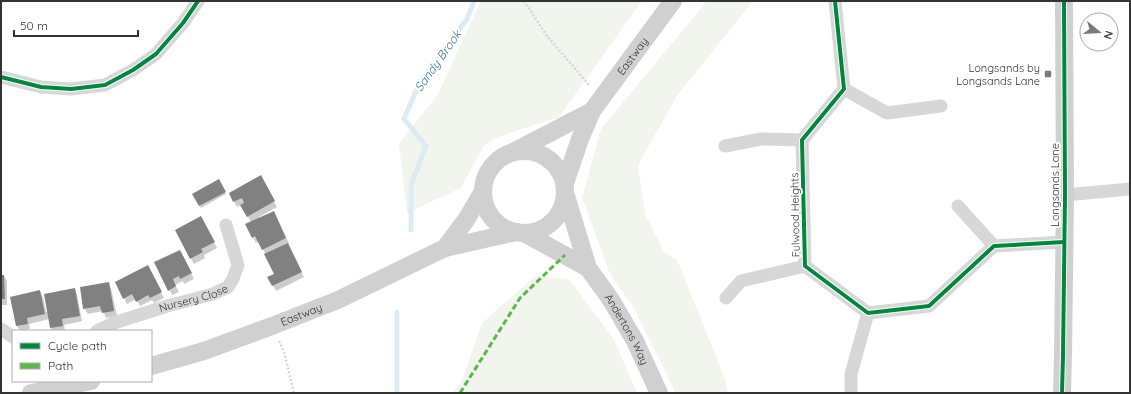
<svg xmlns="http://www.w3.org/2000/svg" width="1131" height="394" viewBox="0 0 1131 394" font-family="Quicksand,sans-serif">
<rect width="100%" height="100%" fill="#fff"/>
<g fill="#f1f5ed">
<path d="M481 1H642L559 117 498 137 484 145 461 188 407 213 399 144 438 94Z"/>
<path d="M707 1H753L676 97 638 165 645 214 664 252 677 260 725 379 728 393H675L672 385 632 305 610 274 582 198 601 129Z"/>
<path d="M535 276 569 279 613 338 637 393H452L462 381 482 323Z"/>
</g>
<g fill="#0003">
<path d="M261 177 277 207 259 217V219L276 217 289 243 287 244 304 277 276 291 268 277 275 274 259 241 256 243 253 237 251 222 241 205 237 207 230 194Z"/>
<path d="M219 180 226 194 201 208 193 194Z"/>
<path d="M204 223 217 248 204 255 205 258 194 264 176 230Z"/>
<path d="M183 256 194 279 184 284 183 281 175 285 179 292 172 295 156 263Z"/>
<path d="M150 272 164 298 154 303 152 300 140 306 136 299 127 304 124 298Z"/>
<path d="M1 276H4L7 281V305H1Z"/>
<path d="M108 283 111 288 117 316 106 318 103 311 88 314 84 308Z"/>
<path d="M74 289 77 295 82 321 64 325 65 331H52L51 328 49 319 29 324 30 329 20 331 17 326 40 292 43 297 46 312H48Z"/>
</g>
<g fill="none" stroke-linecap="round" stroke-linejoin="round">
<g stroke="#ddebf3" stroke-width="5">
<path d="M411 230V185L426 146 404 119 419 84 467 19 474 1"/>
<path d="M397 312V393"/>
</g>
</g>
<g fill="#818181">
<path d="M261 175 275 201 247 217 240 205 244 203 242 198 233 202 229 193Z"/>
<path d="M219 179 226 192 199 206 192 194Z"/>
<path d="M274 211 286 238 262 250 255 236 252 238 245 224Z"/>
<path d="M201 216 215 242 201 249 203 252 190 259 175 230Z"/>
<path d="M288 243 302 272 272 286 267 277 274 274 264 254Z"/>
<path d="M180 250 192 273 180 279 179 276 173 279 176 286 168 291 154 262Z"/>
<path d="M148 265 162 292 150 298 148 295 136 302 132 294 123 299 115 282Z"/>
<path d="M1 275H4L5 299H1Z"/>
<path d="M109 282 114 311 102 313 100 306 83 309 80 287Z"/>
<path d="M75 288 80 316 62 319 63 326 50 328 44 294Z"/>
<path d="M40 290 45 314 27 318 28 324 16 326 10 297Z"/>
</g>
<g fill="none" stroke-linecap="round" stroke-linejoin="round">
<g stroke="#d6d6d6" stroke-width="2.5" stroke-dasharray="2 2" stroke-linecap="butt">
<path d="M524 1 547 36 590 86"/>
<path d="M279 341 284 352 294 393"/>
</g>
<g stroke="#d7d7d7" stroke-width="13">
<path d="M835 1 844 89 802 140 805 266 868 313 929 306 994 246 1064 242"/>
<path d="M1 77 41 87 71 89 105 85 133 70 156 54 183 23 198 1"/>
<path d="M844 89 887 113 941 106"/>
<path d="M725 146 761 139 802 140"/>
<path d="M1065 195 1130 189"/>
<path d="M958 206 994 246"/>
<path d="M726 298 741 281 805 266"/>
<path d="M1 329 13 337"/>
<path id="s1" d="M97 331 114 323 167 306 213 294 228 287 233 279 238 265 226 225"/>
<path d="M851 393V374L868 313"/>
</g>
<g stroke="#d0d0d0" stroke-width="18">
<circle cx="524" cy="192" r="41"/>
<path d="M515 151 592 111"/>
<path id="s2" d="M565 183 580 139 592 111 673 1"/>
<path id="s3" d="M566 196 588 268 611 300 635 341 659 393"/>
<path d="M524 233 588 268"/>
<path d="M445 248 466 220 483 191"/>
<path id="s4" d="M151 366 204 351 272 326 338 300 445 248 516 232"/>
<path d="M31 393 91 381"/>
<path d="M1062 393 1063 356 1065 195 1064 1"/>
</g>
<path stroke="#58b947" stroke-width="3" stroke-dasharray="6 3" stroke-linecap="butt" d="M460 393 520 298 565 255"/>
<defs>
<g id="cycleway">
<path d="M835 1 844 89 802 140 805 266 868 313 929 306 994 246 1064 242"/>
<path d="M1 77 41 87 71 89 105 85 133 70 156 54 183 23 198 1"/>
<path d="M1062 393 1063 356 1065 195 1064 1"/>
</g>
</defs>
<use href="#cycleway" stroke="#fff" stroke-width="6"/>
<use href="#cycleway" stroke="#00873e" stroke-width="4"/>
</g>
<rect fill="#7a7a7a" stroke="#fff" stroke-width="1.5" x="1044" y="70" width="8" height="8" rx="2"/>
<g text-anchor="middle" stroke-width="4" stroke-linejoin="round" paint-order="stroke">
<g font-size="11" fill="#333" stroke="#fff">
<text dy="4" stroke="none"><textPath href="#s2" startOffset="145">Eastway</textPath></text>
<text transform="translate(1055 185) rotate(-90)" y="4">Longsands Lane</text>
<text transform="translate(795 215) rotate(-91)" y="4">Fulwood Heights</text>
<text dy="4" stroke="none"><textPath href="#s1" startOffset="102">Nursery Close</textPath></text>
<text dy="4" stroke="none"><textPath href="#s4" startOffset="159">Eastway</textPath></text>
<text dy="4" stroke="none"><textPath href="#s3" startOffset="148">Andertons Way</textPath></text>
</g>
<g font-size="11" fill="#333" stroke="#fff" text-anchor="end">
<text x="1040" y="72">Longsands by<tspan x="1040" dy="13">Longsands Lane</tspan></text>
</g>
<g font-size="12" font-style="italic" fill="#3f7597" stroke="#fff">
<text transform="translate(438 61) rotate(-55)" y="4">Sandy Brook</text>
</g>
</g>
<rect width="1131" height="394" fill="none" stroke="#333333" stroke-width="4"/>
<rect x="12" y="330" width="140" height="52" fill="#ffffff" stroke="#adadad"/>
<rect x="20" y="343" width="20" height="6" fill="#00873e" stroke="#adadad"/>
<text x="48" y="350" font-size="12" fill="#333333">Cycle path</text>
<rect x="20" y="363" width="20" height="6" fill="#58b947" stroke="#adadad"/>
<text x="48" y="370" font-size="12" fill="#333333">Path</text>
<g transform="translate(1099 32) rotate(108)"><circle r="19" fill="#ffffff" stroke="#adadad"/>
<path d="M0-3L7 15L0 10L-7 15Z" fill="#7a7a7a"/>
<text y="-6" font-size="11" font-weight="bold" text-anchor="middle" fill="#333333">N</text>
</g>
<path d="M14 30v6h124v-6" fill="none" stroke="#333333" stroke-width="2"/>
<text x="20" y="30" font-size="12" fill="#333333" stroke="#ffffff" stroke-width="3" paint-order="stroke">50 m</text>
</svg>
